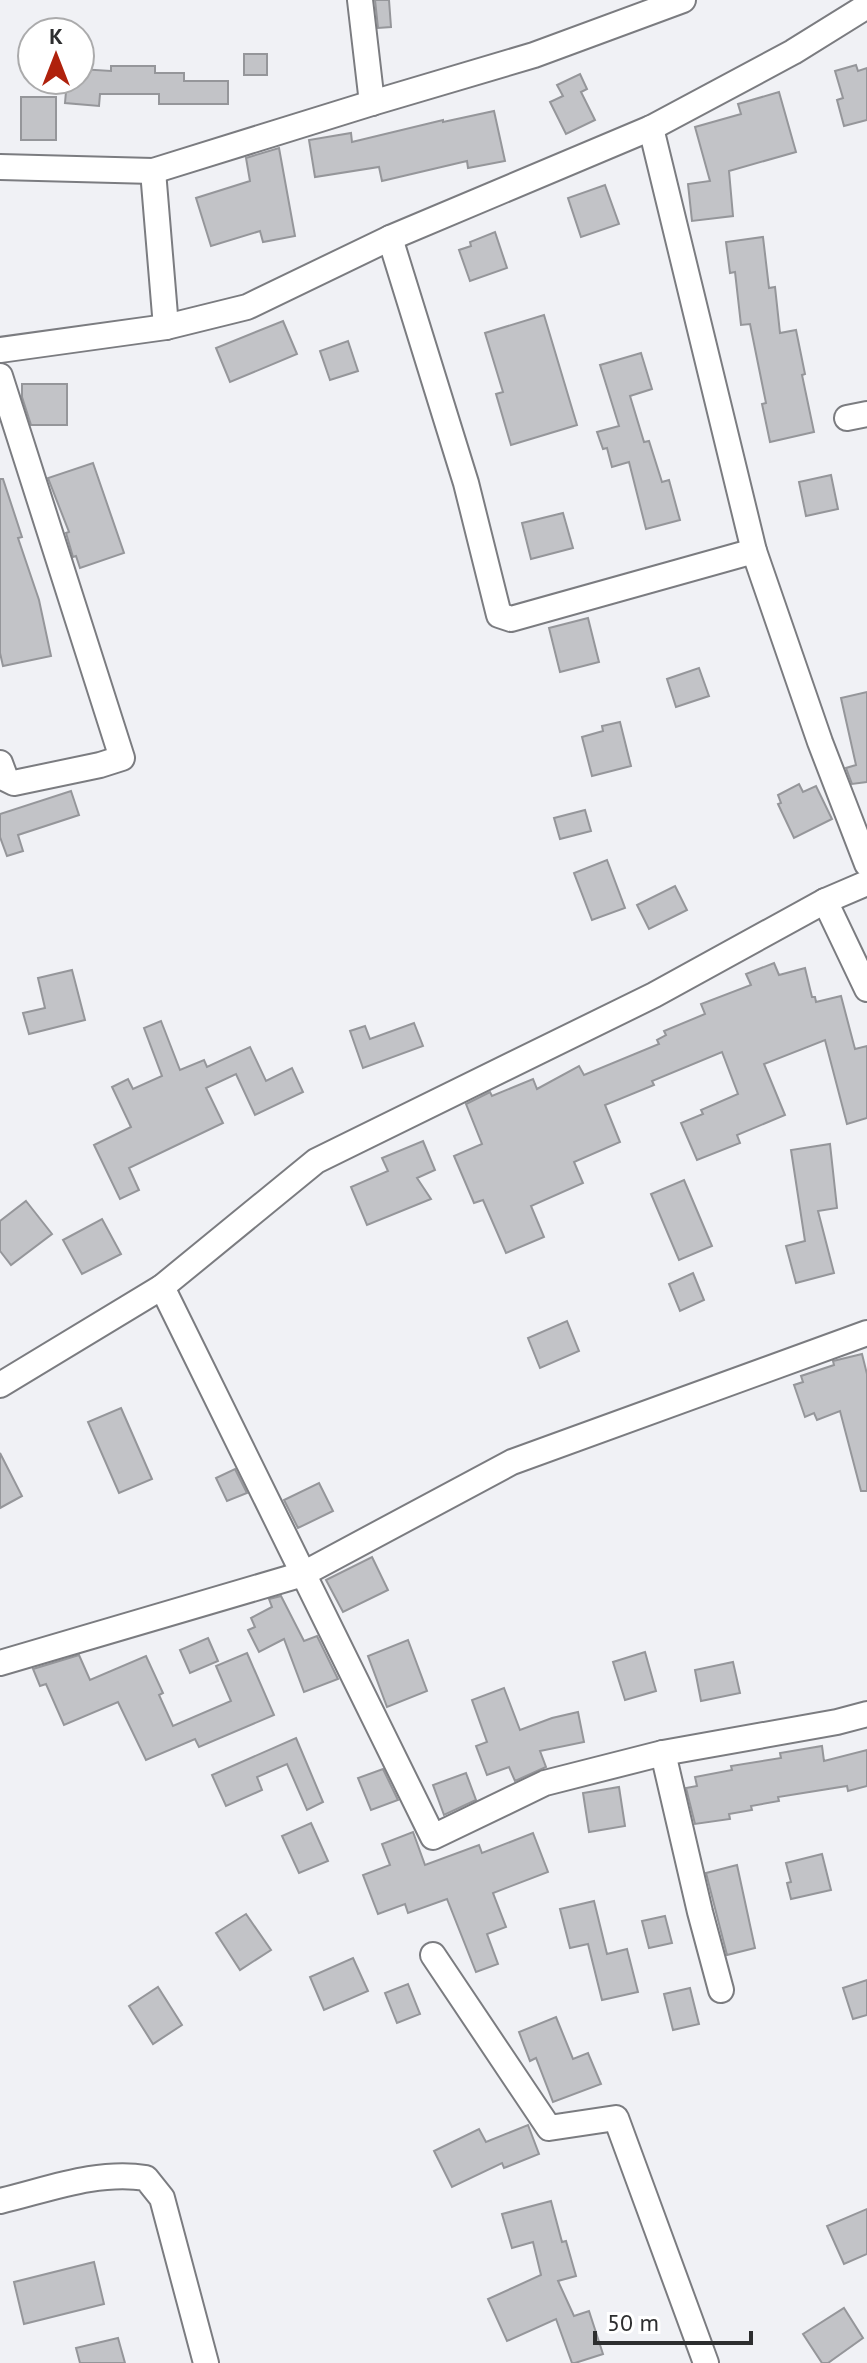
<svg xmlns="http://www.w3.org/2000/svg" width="867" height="2363" viewBox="0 0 867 2363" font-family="'PT Sans',sans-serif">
<rect width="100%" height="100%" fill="#f0f1f5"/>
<g fill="#c2c3c7" stroke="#95969a" stroke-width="2">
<path d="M375 0H389L391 27 378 28Z"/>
<rect x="244" y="54" width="23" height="21"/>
<path d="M856 65 858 71 867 68V120L844 126 837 100 843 98 835 71Z"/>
<path d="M111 66H155V73H184V81H228V104H159V94H100L99 106 65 103 67 80H80V69L111 71Z"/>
<path d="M580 74 587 89 581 92 595 120 566 134 550 102 563 96 557 85Z"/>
<path d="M779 92 796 152 729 171 733 216 692 221 688 184 710 181 695 127 741 114 738 104Z"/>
<rect x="21" y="97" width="35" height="43"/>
<path d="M494 111 505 161 468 168 467 161 382 181 379 167 315 177 309 140 351 133 352 142 443 120V122Z"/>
<path d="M279 148 295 236 263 242 260 231 211 246 196 198 250 181 246 158Z"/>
<path d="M605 185 619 224 581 237 568 198Z"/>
<path d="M495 232 507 268 470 281 459 250 471 246 470 242Z"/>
<path d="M763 237 769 288 775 287 780 333 796 330 805 374 802 375 814 432 770 442 762 404 766 403 750 324 741 325 735 272 730 273 726 242Z"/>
<path d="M544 315 577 425 511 445 496 394 503 392 485 333Z"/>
<path d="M283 321 297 354 230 382 216 348Z"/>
<path d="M348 341 358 371 330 380 320 351Z"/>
<path d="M641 353 652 389 630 396 644 442 649 441 662 482 669 480 680 520 646 529 629 462 612 467 607 448 603 449 597 432 619 426 600 365Z"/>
<path d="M22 384H67V425H31L22 397Z"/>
<path d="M93 463 124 553 80 568 76 556 73 557 66 533 69 532 48 478Z"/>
<path d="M831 475 838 509 806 516 799 482Z"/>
<path d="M0 479H3L22 537 18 538 39 600 51 656 3 666 0 653Z"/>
<path d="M563 513 573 548 531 559 522 523Z"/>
<path d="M588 618 599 662 560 672 549 628Z"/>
<path d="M699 668 709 696 676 707 667 679Z"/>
<path d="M867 692V782L852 784 846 768 856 765 841 698Z"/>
<path d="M620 722 631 766 592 776 582 737 603 731 602 726Z"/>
<path d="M799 784 803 792 816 786 832 819 794 838 778 804 781 803 778 795Z"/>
<path d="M71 791 79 815 18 835 23 851 7 856 0 837V814Z"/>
<path d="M585 810 591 831 560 839 554 818Z"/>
<path d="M607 860 625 908 592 920 574 873Z"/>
<path d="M675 886 687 910 649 929 637 905Z"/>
<path d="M774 963 779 975 805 968 812 997H815L816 1002 841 996 855 1049 867 1046V1118L847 1124 825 1040 764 1064 785 1115 737 1135 740 1143 697 1160 681 1123 703 1114 701 1110 738 1094 722 1052 652 1081 654 1085 605 1105 620 1142 574 1162 583 1183 531 1206 544 1237 506 1253 483 1200 474 1203 454 1156 482 1144 466 1104 490 1092 492 1096 533 1079 537 1089 579 1066 584 1075 659 1044 657 1040 666 1035 664 1031 705 1014 701 1004 751 985 746 974Z"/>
<path d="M72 970 85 1020 29 1034 23 1013 45 1008 38 978Z"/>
<path d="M161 1021 180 1070 204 1060 207 1067 250 1047 266 1081 292 1068 303 1092 255 1115 236 1074 206 1088 223 1123 129 1168 139 1190 120 1199 94 1145 131 1127 112 1087 128 1079 133 1089 162 1076 144 1028Z"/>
<path d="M414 1023 423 1046 363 1068 350 1031 365 1026 370 1039Z"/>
<path d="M423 1141 435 1170 417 1178 431 1199 367 1225 351 1187 388 1171 382 1158Z"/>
<path d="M830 1144 837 1208 818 1211 834 1273 796 1283 786 1246 805 1241 791 1150Z"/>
<path d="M684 1180 712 1246 679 1260 651 1194Z"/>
<path d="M26 1201 52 1234 11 1265 0 1251V1221Z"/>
<path d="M102 1219 121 1254 82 1274 63 1240Z"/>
<path d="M693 1273 704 1300 680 1311 669 1284Z"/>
<path d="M567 1321 579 1351 540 1368 528 1338Z"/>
<path d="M862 1354 867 1374V1491H861L840 1411 817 1420 814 1413 805 1417 794 1385 803 1382 801 1376 834 1365 833 1361Z"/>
<path d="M121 1408 152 1479 119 1493 88 1422Z"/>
<path d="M0 1453 22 1496 0 1508Z"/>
<path d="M235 1469 247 1493 227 1501 216 1478Z"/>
<path d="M319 1483 333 1511 298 1528 284 1500Z"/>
<path d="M372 1557 388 1590 343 1612 326 1580Z"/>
<path d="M281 1596 304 1641 317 1636 338 1679 304 1692 284 1639 259 1652 248 1630 255 1627 251 1618 272 1607 269 1599Z"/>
<path d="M208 1638 218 1661 190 1673 180 1650Z"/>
<path d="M408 1640 427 1691 387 1707 368 1656Z"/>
<path d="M645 1652 656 1691 625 1700 613 1662Z"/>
<path d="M247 1653 274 1715 199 1747 195 1739 146 1760 118 1702 64 1725 46 1684 40 1686 33 1669 79 1655 90 1680 146 1656 163 1693 159 1695 173 1726 231 1701 216 1666Z"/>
<path d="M733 1662 740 1693 701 1701 695 1670Z"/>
<path d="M504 1688 520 1730 552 1718 578 1712 584 1742 540 1751 546 1767 515 1781 509 1767 487 1775 476 1746 487 1742 472 1700Z"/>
<path d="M296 1738 323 1802 307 1810 287 1764 257 1777 262 1790 226 1806 212 1775Z"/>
<path d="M822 1746 824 1761 867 1750V1786L848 1791 847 1786 778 1797 779 1801 751 1806 752 1810 729 1814 730 1819 695 1824 686 1788 697 1786 695 1777 732 1770 731 1766 781 1758 780 1753Z"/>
<path d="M383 1769 398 1800 371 1810 358 1778Z"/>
<path d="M466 1773 476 1800 444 1815 433 1785Z"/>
<path d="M619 1787 625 1826 589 1832 583 1793Z"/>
<path d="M311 1823 328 1861 299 1873 282 1836Z"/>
<path d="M413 1832 425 1865 479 1845 482 1853 533 1833 548 1872 493 1893 506 1927 487 1934 498 1964 476 1972 447 1899 408 1913 405 1904 378 1914 363 1875 390 1865 382 1844Z"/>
<path d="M822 1854 831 1890 791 1899 787 1883 791 1882 786 1863Z"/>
<path d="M737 1865 755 1948 727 1955 706 1873Z"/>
<path d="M594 1901 607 1954 627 1949 638 1992 602 2000 588 1944 570 1948 560 1909Z"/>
<path d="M246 1914 271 1950 240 1970 216 1933Z"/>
<path d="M665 1916 672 1943 649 1948 642 1921Z"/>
<path d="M353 1958 368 1991 324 2010 310 1977Z"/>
<path d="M867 1980V2015L853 2019 843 1988Z"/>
<path d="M408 1984 420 2014 397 2023 385 1993Z"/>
<path d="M158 1987 182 2025 153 2044 129 2006Z"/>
<path d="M690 1988 699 2024 673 2030 664 1994Z"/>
<path d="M556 2017 573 2059 588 2053 601 2084 553 2102 536 2058 530 2061 519 2032Z"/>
<path d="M528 2125 539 2154 504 2168 502 2163 452 2187 434 2151 479 2129 486 2142Z"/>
<path d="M551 2201 562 2242 566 2241 576 2276 558 2281 574 2316 589 2311 603 2354 575 2363H572L556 2319 507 2341 488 2299 541 2275 533 2242 512 2248 502 2214Z"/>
<path d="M867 2209V2254L844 2264 827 2226Z"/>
<path d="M94 2262 104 2304 24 2324 14 2282Z"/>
<path d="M844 2308 863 2338 828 2363H822L803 2334Z"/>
<path d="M118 2338 125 2363H80L76 2348Z"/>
</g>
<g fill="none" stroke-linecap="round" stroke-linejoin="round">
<defs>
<g id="minor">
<path d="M360 0 372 103"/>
<path d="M651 128 754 551 820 742 867 864"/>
<path d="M0 167 153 171 372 103 534 55 683 0"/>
<path d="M153 171 166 327"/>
<path d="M390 238 466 483 499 615 511 619 754 551"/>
<path d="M0 350 166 327 247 307 390 238 651 128 793 52 867 6"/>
<path d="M0 376 122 758 100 765 14 783 6 779 0 763"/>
<path d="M847 418 867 414"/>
<path d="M825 901 867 989"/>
<path d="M162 1287 433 1837 545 1783 663 1753 837 1722 867 1714"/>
<path d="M0 1385 162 1287 316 1161 654 995 825 901 867 883"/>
<path d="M0 1663 303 1574 512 1462 867 1333"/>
<path d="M663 1753 700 1912 721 1990"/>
<path d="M433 1955 549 2128 616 2118 706 2363"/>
<path d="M0 2201C47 2190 97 2170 146 2178L162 2198 206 2363"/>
</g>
</defs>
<use href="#minor" stroke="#7b7c80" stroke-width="28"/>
<use href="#minor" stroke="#fff" stroke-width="24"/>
</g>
<g transform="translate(56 56)"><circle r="38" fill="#ffffff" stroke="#ababac" stroke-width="2"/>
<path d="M0-6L14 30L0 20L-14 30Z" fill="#af210c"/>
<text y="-12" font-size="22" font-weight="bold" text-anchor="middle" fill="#2d2e2f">K</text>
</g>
<path d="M595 2331v12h156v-12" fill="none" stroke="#2d2e2f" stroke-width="4"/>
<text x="607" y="2331" font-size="24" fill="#2d2e2f" stroke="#ffffff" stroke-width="6" paint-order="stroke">50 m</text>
</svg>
